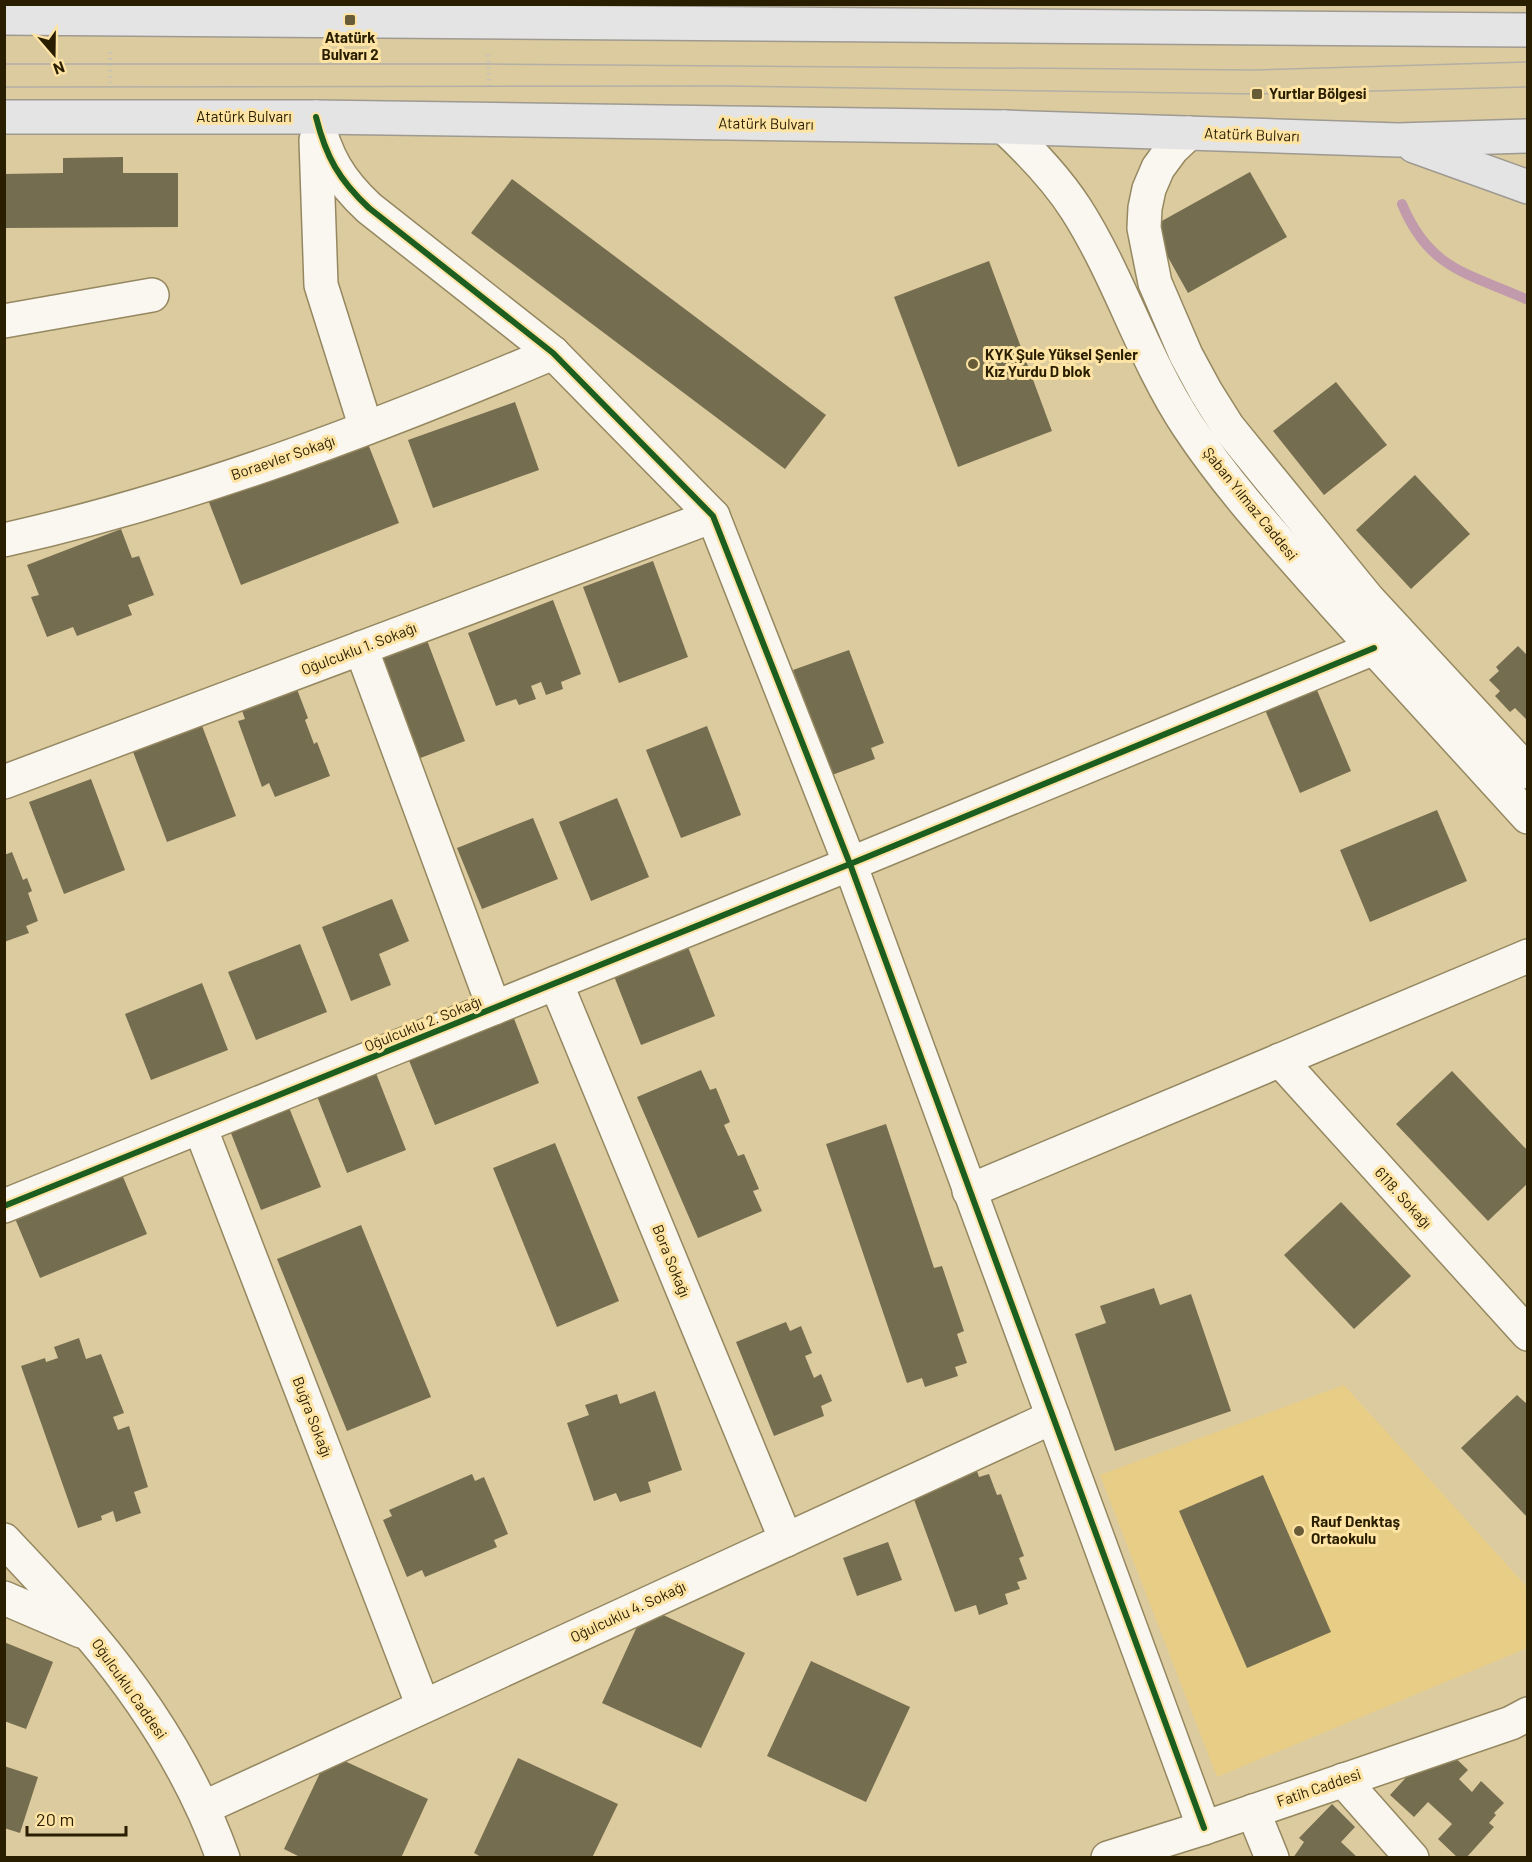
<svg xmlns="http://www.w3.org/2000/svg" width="1532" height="1862" viewBox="0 0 1532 1862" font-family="Barlow,sans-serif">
<rect width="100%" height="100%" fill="#dccb9e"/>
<path fill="#e8cd87" d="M1344 1385 1527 1587V1648L1217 1777 1100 1475Z"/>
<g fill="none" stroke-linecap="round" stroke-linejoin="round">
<path stroke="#c19bab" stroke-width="10" d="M1402 204C1430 271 1469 273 1528 300"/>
</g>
<g fill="#756d50">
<path d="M123 157V173H178V227L4 228V174L63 173V158Z"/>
<path d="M1250 172 1287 237 1188 293 1151 227Z"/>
<path d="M512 179 826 415 785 469 471 233Z"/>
<path d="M989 261 1052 431 958 467 894 297Z"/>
<path d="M1336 382 1387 445 1324 495 1273 431Z"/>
<path d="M515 402 539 470 433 508 408 440Z"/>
<path d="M363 431 399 523 241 585 205 492Z"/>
<path d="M1415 475 1470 534 1411 589 1356 530Z"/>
<path d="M121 529 132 558 139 556 154 595 128 605 132 615 77 636 73 627 47 637 31 597 39 595 27 565Z"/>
<path d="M653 561 688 657 619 683 583 587Z"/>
<path d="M553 600 581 674 561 682 563 689 546 695 541 682 531 686 536 699 519 705 516 699 496 706 468 633Z"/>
<path d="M425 635 465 741 410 762 369 655Z"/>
<path d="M1518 646 1528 656V721L1515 708 1510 712 1495 696 1500 691 1489 680 1499 671 1496 667Z"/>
<path d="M849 650 884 743 871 748 875 759 832 775 793 670Z"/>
<path d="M1314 683 1351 771 1300 793 1263 705Z"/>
<path d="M295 684 308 718 305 720 314 744 317 742 330 776 275 797 269 783 262 787 238 721 245 719 240 705Z"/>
<path d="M201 723 236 816 167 842 132 749Z"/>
<path d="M707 726 741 815 681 838 646 750Z"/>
<path d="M91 779 125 870 64 894 29 802Z"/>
<path d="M617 798 649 877 591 901 559 822Z"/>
<path d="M1437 810 1467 881 1370 922 1340 850Z"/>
<path d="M533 818 558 879 482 909 457 848Z"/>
<path d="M12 852 23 880 27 878 32 891 28 893 38 921 26 926 29 933 4 942V855Z"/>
<path d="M392 899 409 941 379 954 391 985 351 1001 322 927Z"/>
<path d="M686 942 715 1016 641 1045 612 971Z"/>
<path d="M300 944 327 1012 256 1040 228 972Z"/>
<path d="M202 983 228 1050 151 1080 125 1014Z"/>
<path d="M513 1016 539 1083 435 1125 408 1058Z"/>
<path d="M374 1068 406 1150 347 1173 315 1091Z"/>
<path d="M701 1070 710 1090 716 1088 730 1122 724 1125 738 1156 744 1154 759 1189 753 1191 762 1211 698 1238 637 1097Z"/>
<path d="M1452 1071 1528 1151V1183L1488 1221 1396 1124Z"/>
<path d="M288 1105 321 1187 261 1210 229 1128Z"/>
<path d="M886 1124 934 1268 942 1266 964 1331 957 1334 967 1363 955 1367 958 1376 925 1387 922 1378 907 1383 826 1144Z"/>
<path d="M555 1143 619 1301 557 1327 493 1168Z"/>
<path d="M118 1165 147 1234 40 1278 11 1209Z"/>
<path d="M1341 1202 1411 1276 1354 1329 1284 1255Z"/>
<path d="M361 1225 431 1397 347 1431 277 1259Z"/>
<path d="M1154 1288 1160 1305 1191 1294 1231 1411 1115 1451 1075 1334 1106 1323 1100 1306Z"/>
<path d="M786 1322 790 1331 801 1326 812 1353 805 1356 814 1378 821 1374 832 1401 821 1406 824 1416 774 1436 736 1342Z"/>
<path d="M79 1338 86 1359 101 1354 124 1413 113 1417 118 1430 129 1426 148 1487 134 1492 141 1513 116 1522 113 1511 101 1516 102 1520 78 1528 21 1366 45 1358 46 1362 58 1358 54 1347Z"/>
<path d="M655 1391 682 1470 648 1482 651 1492 620 1502 616 1493 594 1501 567 1423 589 1415 585 1405 617 1394 620 1404Z"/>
<path d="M1517 1395 1528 1405V1518L1461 1448Z"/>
<path d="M977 1471 979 1477 989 1474 997 1495 1001 1494 1024 1556 1019 1558 1027 1579 1017 1582 1020 1589 1005 1594 1008 1604 979 1615 976 1605 955 1612 912 1494Z"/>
<path d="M472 1474 475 1481 484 1477 508 1534 494 1540 497 1547 425 1577 422 1570 407 1577 383 1520 392 1516 389 1510Z"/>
<path d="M1263 1475 1331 1632 1247 1668 1179 1511Z"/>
<path d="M888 1542 902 1580 857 1596 843 1558Z"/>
<path d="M646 1607 745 1653 701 1748 602 1703Z"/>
<path d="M4 1642 53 1662 26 1729 4 1721Z"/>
<path d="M811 1661 910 1707 866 1802 767 1756Z"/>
<path d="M1445 1748 1468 1770 1459 1779 1472 1792 1481 1781 1504 1803 1494 1813 1496 1815 1489 1823 1494 1827 1466 1858H1458L1438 1839 1452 1824 1428 1802 1414 1817 1390 1795 1422 1760Z"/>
<path d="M329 1754 428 1799 401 1858H302L284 1849Z"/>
<path d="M518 1758 618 1804 592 1858H483L474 1853Z"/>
<path d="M4 1766 38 1777 20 1833 4 1828Z"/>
<path d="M1332 1804 1355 1827 1341 1842 1358 1858H1293L1304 1842 1299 1838Z"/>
</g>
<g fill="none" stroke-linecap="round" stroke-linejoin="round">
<defs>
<g id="minor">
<path d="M316 117C326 157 339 180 369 208L553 353 713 516 850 864 1204 1828"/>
<path d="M1004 127C1031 152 1056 178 1076 209 1120 278 1143 358 1188 426 1231 491 1284 547 1335 605 1399 676 1463 746 1528 817"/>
<path d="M1189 133 1172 149 1158 168 1149 189 1145 208 1144 228 1155 283 1186 355 1206 392 1228 427 1368 599 1528 772"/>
<path d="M316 140 321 285 366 428"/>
<path d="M4 321 152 295"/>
<path d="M4 540C193 498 375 428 553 353"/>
<path d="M361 648 494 1008"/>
<path d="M4 782 713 516"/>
<path d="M556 983 786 1540"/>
<path d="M1280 1060 1528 1334"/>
<path d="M200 1127 423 1706"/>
<path d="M969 1191 1528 956"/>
<path d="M4 1206 850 864 1374 648"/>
<path d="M4 1540C33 1571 63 1602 90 1635 145 1700 194 1777 223 1858"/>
<path d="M4 1598 81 1631"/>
<path d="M1343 1780 1412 1858"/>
<path d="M203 1808 1053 1417"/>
<path d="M1253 1811 1272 1858"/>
<path d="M1108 1858 1204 1828 1511 1723 1528 1714"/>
</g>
<g id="major">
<path d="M4 18 1528 30"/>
<path d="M4 117H316L1004 127 1398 140 1528 136"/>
<path d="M1414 146 1528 187"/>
</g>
</defs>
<use href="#minor" stroke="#958861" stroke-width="36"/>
<use href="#major" stroke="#9e9a91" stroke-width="36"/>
<g stroke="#c8c3b7" stroke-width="4" stroke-dasharray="1.5 4.5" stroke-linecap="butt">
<path d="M110 52V83"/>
<path d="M488 55 489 87"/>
</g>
<use href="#minor" stroke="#faf7f0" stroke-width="33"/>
<use href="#major" stroke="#e4e4e5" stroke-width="33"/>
<g stroke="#b3afa5" stroke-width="1.5">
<path d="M4 64H488L1257 70 1528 62"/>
<path d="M4 87 724 86 1257 94 1528 87"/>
</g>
<defs>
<g id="cycleway">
<path d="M316 117C326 157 339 180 369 208L553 353 713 516 850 864 1204 1828"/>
<path d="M4 1206 850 864 1374 648"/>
</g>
</defs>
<use href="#cycleway" stroke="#fde4a4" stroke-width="10"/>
<use href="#cycleway" stroke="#1b5e20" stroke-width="6"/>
</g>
<g fill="#685b37" stroke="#fde4a4" stroke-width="2">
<rect x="344" y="14" width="12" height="12" rx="3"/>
<rect x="1251" y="88" width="12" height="12" rx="3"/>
<circle cx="973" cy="364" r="6"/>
<circle cx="1299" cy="1531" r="6"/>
</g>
<g text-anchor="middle" stroke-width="6" stroke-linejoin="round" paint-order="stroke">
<g font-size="15" font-weight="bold" fill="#2a1e00" stroke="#fde4a4" text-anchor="start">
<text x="350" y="43" text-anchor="middle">Atatürk<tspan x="350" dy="17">Bulvarı 2</tspan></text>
<text x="1269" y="99">Yurtlar Bölgesi</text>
<text x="985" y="360">KYK Şule Yüksel Şenler<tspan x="985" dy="17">Kız Yurdu D blok</tspan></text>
<text x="1311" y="1527">Rauf Denktaş<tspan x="1311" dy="17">Ortaokulu</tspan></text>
</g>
<g font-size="15" fill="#2a1e00" stroke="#fde4a4">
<text x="244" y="122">Atatürk Bulvarı</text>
<text transform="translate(766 124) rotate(1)" y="5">Atatürk Bulvarı</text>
<text transform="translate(1252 135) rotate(2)" y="5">Atatürk Bulvarı</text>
<text transform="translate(283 458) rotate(-19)" y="5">Boraevler Sokağı</text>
<text transform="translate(1250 504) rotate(51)" y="5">Şaban Yılmaz Caddesi</text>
<text transform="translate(359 649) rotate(-21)" y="5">Oğulcuklu 1. Sokağı</text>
<text transform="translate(423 1024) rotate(-22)" y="5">Oğulcuklu 2. Sokağı</text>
<text transform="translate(1403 1198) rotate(48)" y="5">6118. Sokağı</text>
<text transform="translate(671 1261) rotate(68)" y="5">Bora Sokağı</text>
<text transform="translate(312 1417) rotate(69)" y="5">Buğra Sokağı</text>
<text transform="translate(628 1612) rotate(-25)" y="5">Oğulcuklu 4. Sokağı</text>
<text transform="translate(129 1689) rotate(55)" y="5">Oğulcuklu Caddesi</text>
<text transform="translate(1319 1788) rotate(-19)" y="5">Fatih Caddesi</text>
</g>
</g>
<rect width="1532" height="1862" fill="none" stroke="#2a1e00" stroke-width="12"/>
<g transform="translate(54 54) rotate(160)" stroke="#fde4a4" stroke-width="4.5" paint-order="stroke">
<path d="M0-4.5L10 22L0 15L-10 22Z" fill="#2a1e00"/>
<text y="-9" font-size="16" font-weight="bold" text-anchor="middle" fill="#2a1e00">N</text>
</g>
<path d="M27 1826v9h99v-9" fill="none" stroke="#2a1e00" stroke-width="3"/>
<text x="36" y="1826" font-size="18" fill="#2a1e00" stroke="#fde4a4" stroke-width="4.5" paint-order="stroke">20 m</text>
</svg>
